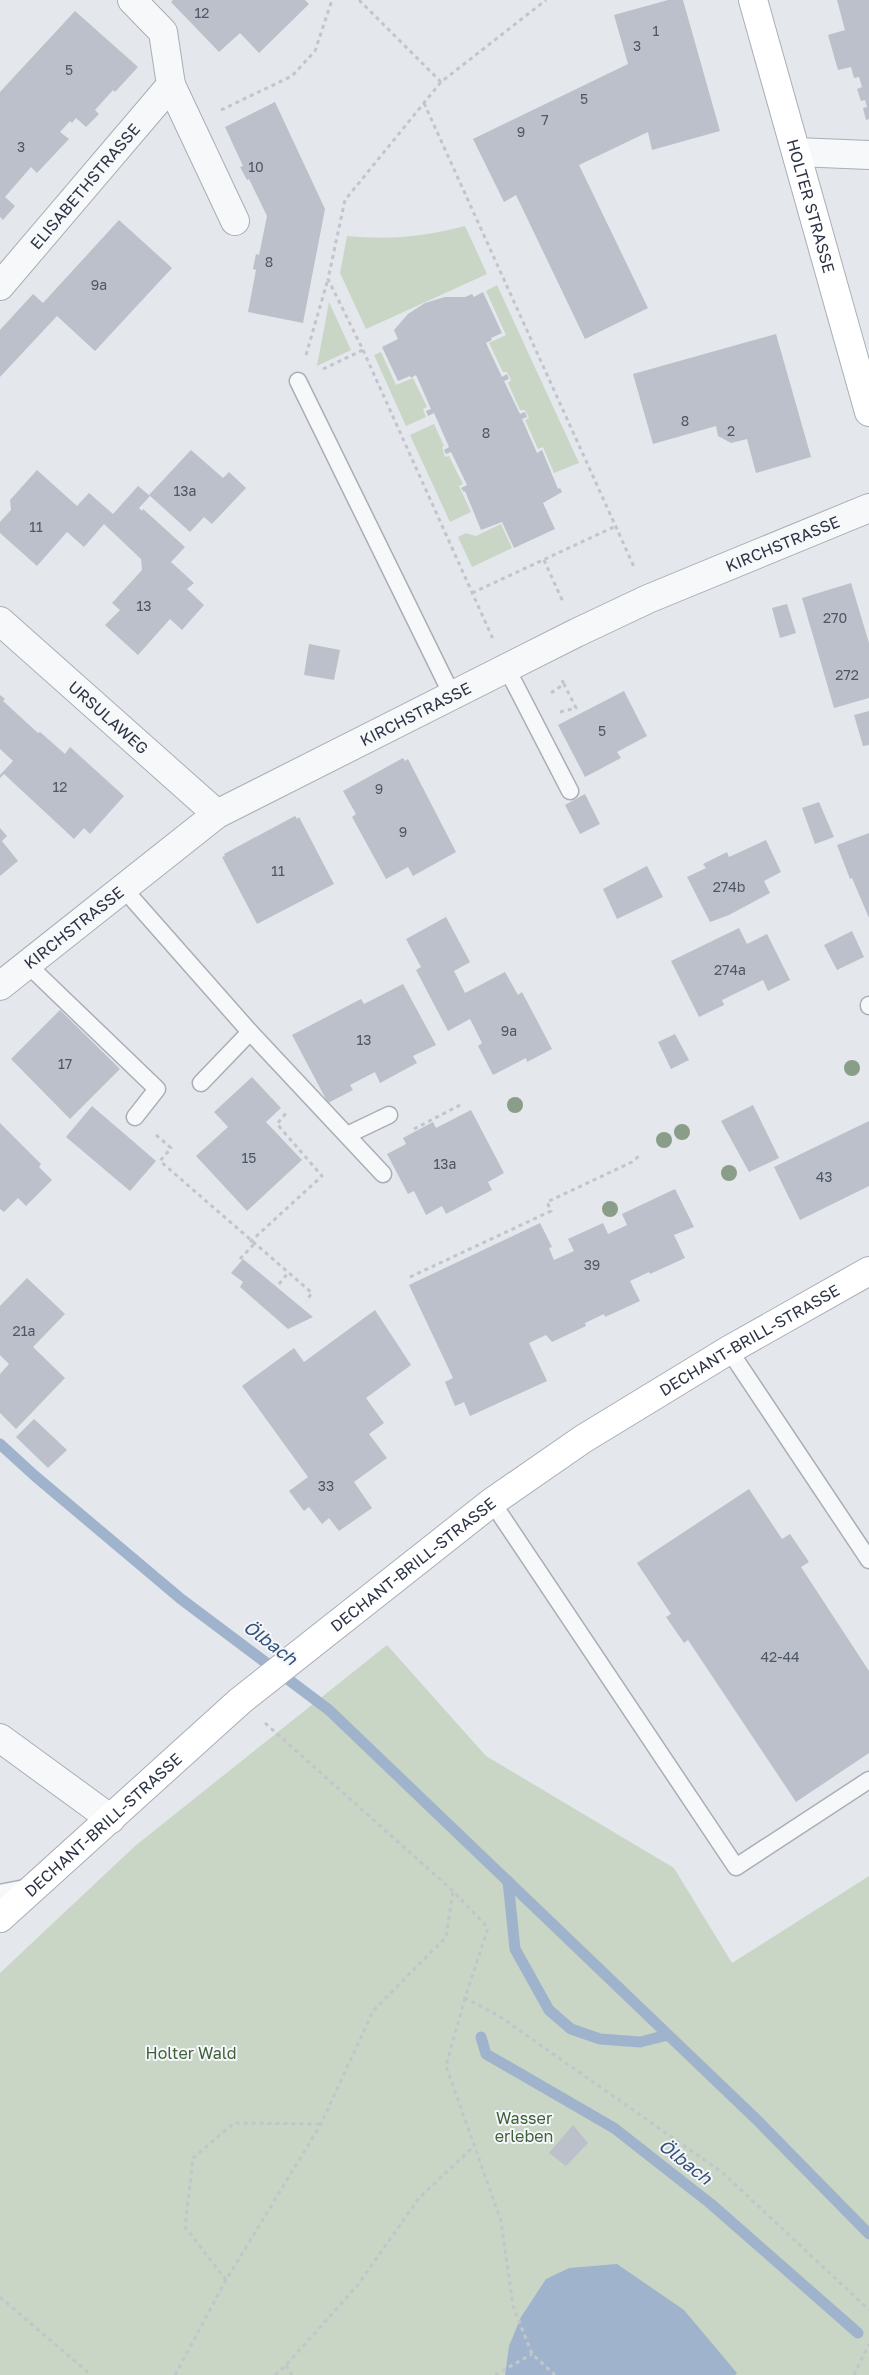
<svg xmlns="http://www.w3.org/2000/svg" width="869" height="2375" viewBox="0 0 869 2375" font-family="'Golos Text',sans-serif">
<rect width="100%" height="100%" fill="#e4e7ec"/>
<g fill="#c9d6c5">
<path d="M465 226 487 274 366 329 340 273 347 236C392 240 421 237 465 226Z"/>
<path d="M497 285 579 463 554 473 543 447 538 449 525 420 529 418 525 410H520L508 383 511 380 507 372H503L489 343 506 335 486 291Z"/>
<path d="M329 302 351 350 317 366Z"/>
<path d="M381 352 396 385 413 378 427 407 423 409 426 417 406 426 374 355Z"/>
<path d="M434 424 444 446 442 447 445 457 449 456 463 484 459 486 471 512 450 522 410 435Z"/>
<path d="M501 524 512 548 472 567 458 537 466 533 476 536Z"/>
<path d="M387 1645 486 1756 674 1868 732 1963 869 1876V2375H0V1973L135 1846Z"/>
</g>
<path fill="#9fb4cc" d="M617 2264 684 2310 737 2373 735 2375H505L509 2346 521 2317 546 2279 569 2268Z"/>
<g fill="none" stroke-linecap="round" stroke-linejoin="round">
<g stroke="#9fb4cc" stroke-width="11">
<path d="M0 1444 35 1476 181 1599 329 1710 757 2120 869 2234"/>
<path d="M508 1881 515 1949 549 2010 571 2029 600 2039 640 2042 668 2035"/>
<path d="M481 2037 486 2054 614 2128 711 2204 858 2333"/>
</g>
</g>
<g fill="#bbc0ca">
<path d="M173 0H305L309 4 259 53 240 33 219 52 171 2Z"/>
<path d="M668 0H683L720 131 652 150 648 132 579 165 648 308 585 339 516 195 504 202 473 139 628 64 614 15Z"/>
<path d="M837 0H869V119L866 120 863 108 867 107 865 100 861 101 857 89 862 87 859 77 854 78 851 67 838 70 828 35 845 30Z"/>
<path d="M75 11 138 67 115 92 113 90 95 110 99 114 86 127 76 118 72 123 70 121 60 132 69 139 37 173 31 167 5 197 15 206 3 220 0 217V92Z"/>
<path d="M275 102 325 209 303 323 248 312 256 270 253 269 256 254 259 255 267 216 249 179 247 180 240 167 243 166 225 127Z"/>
<path d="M119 220 172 268 95 351 57 316 0 377V330L33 294 43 303Z"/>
<path d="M483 292 502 333 491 338 492 340 486 343 502 377 507 374 509 379 504 381 520 414 525 412 527 417 522 419 537 453 542 450 558 489 560 488 562 492 543 503 555 529 514 548 502 522 481 530 465 491 464 492 461 488 467 485 451 452 446 454 444 450 449 447 434 413 428 416 426 411 431 409 416 375 411 378 410 376 398 381 382 347 398 339 394 330 408 314 425 303 445 297H465L472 294 474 297Z"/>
<path d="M776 334 811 457 756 473 747 439 731 443 718 436 716 426 653 444 633 374Z"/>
<path d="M191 450 223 478 229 472 246 488 212 524 204 517 190 532 149 495Z"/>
<path d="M37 470 77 506 89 493 113 514 138 486 150 496 139 508 142 511 143 509 185 547 171 562 194 583 187 589 204 605 182 630 170 619 138 655 105 625 120 610 112 603 142 570 141 559 104 524 84 547 67 532 37 566 0 533V522L11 510 10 500Z"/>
<path d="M851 583 869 643V698L834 708 802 598Z"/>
<path d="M787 604 796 633 780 638 772 608Z"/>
<path d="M309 644 340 650 334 680 304 675Z"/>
<path d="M624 691 647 736 617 752 621 758 585 777 558 725Z"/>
<path d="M0 695 5 699 3 701 38 733 40 732 65 754 70 747 124 796 90 834 84 828 74 839 4 774 0 778V775L13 761 0 749Z"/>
<path d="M869 711V745L863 746 854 715Z"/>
<path d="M403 758 405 761 408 759 456 852 413 876 408 867 386 879 352 817 356 814 343 791Z"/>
<path d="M585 794 600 824 580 834 565 805Z"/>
<path d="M819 802 834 837 815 844 802 808Z"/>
<path d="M295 816 297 819 299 817 334 884 257 924 222 857 225 856 224 854Z"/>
<path d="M0 828 7 836 2 841 18 861 0 876Z"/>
<path d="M869 833V918L852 878 850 879 837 845Z"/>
<path d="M766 840 781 872 764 881 770 893 729 915 710 922 687 877 706 868 703 864 727 852 729 857Z"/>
<path d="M647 866 663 897 617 919 603 889Z"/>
<path d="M446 917 470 962 454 971 465 993 505 972 518 995 522 992 552 1049 527 1062 526 1058 493 1075 478 1046 482 1043 470 1019 448 1031 416 970 421 967 406 939Z"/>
<path d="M739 928 747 944 767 934 790 980 768 991 763 980 722 1000 724 1005 699 1017 671 961Z"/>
<path d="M852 931 864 957 837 970 824 945Z"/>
<path d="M403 984 436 1045 413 1056 417 1063 380 1083 375 1072 350 1085 353 1090 328 1103 292 1035 361 999 364 1004Z"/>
<path d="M60 1010 120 1069 70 1119 11 1059Z"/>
<path d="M675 1034 689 1060 671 1069 658 1042Z"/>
<path d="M252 1077 281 1108 266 1122 302 1160 247 1211 196 1156 228 1127 214 1112Z"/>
<path d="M753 1105 779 1158 749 1172 721 1121Z"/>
<path d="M92 1106 156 1161 130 1191 66 1137Z"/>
<path d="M471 1110 504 1173 488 1182 492 1190 446 1214 442 1206 426 1215 414 1191 408 1194 387 1154 406 1144 403 1138 433 1122 436 1128Z"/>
<path d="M869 1121V1186L800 1220 774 1167Z"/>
<path d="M0 1123 41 1164 39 1167 52 1180 26 1206 18 1198 4 1212 0 1209Z"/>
<path d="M675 1189 694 1227 674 1235 685 1258 650 1274 649 1272 630 1281 640 1301 605 1317 604 1314 585 1323 586 1326 552 1342 546 1335 529 1343 547 1381 470 1416 464 1402 455 1406 445 1382 453 1378 409 1285 540 1223 552 1247 549 1248 554 1260 574 1251 568 1239 603 1223 608 1234 627 1225 622 1214Z"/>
<path d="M243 1259 296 1303 313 1317 288 1329 240 1287 243 1282 231 1273Z"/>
<path d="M27 1278 65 1314 33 1347 65 1378 16 1429 0 1413V1374L9 1364 0 1355V1306Z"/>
<path d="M375 1310 411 1365 366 1398 384 1423 369 1434 387 1458 354 1482 372 1508 339 1531 329 1518 322 1524 309 1507 304 1511 289 1491 308 1477 242 1386 294 1348 304 1362Z"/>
<path d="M34 1419 67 1450 48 1468 16 1437Z"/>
<path d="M749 1489 782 1539 790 1534 809 1562 801 1567 869 1671V1753L796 1802 688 1640 684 1643 666 1617 671 1614 637 1563Z"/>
<path d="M573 2125 588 2143 566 2166 549 2153Z"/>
</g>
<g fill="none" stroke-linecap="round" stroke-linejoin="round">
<defs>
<g id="lane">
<path d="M298 381 452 695"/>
<path d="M506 667 570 791"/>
<path d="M123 888 250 1032 383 1174"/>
<path d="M27 964 157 1089 135 1117"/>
<path d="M869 1005V1006"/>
<path d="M201 1083 250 1032"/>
<path d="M347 1135 389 1115"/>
<path d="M729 1350 869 1560"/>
<path d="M492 1502 736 1867 869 1780"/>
<path d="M0 1893 30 1887"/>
</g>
<g id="street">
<path d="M171 85 235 221"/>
<path d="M797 152 869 155"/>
<path id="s1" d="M0 286 171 85 163 32 132 0"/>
<path id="s2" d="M0 621 217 814"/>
<path id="s3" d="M0 986 217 814 576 633 648 599 869 508"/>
<path d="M0 1738 111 1819"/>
</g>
<g id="secondary">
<path id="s4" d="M753 0 869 412"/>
<path id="s5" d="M0 1918 240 1701 492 1502 583 1439 729 1350 869 1271"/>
</g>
</defs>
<use href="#lane" stroke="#a9aeb7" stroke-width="19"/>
<use href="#street" stroke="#a9aeb7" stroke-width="30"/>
<use href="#secondary" stroke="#a9aeb7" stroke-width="30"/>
<g stroke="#c2c5cb" stroke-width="3" stroke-dasharray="4 4" stroke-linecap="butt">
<path d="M359 0 441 82"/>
<path d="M424 103 635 569"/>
<path d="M221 110 292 76 315 51 332 0"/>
<path d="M363 350 493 639"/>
<path d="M306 355 328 279"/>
<path d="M323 369 363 350 328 279 345 200 441 82 546 0"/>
<path d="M544 560 563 602"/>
<path d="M472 593 616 526"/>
<path d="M551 693 564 684 560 677"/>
<path d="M560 712 576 708 564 684"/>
<path d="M414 1129 462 1104"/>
<path d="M156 1135 171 1148 160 1161 312 1293 306 1301"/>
<path d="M250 1242 322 1176 277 1124 287 1112"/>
<path d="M240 1259 254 1244"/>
<path d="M410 1277 551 1211 547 1202 632 1162 639 1156"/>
<path d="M279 1284 288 1273"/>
<path d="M265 1723 453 1891 488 1928 465 1998 499 2016 723 2173 869 2310"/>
<path d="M465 1998 446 2066 501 2221 513 2306 532 2354 555 2375"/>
<path d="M226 2280 185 2227 193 2158 234 2123 320 2124"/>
<path d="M0 2297 91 2375"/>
<path d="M286 2365 292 2375"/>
<path d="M175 2375 226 2280 321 2124 373 2011 446 1937 453 1891"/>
<path d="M275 2375 286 2365 357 2286 419 2198 473 2147"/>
<path d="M495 2375 532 2354"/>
<path d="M854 2375 869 2344"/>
</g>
<use href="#lane" stroke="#f7f8fa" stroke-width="16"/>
<use href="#street" stroke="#f7f8fa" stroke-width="28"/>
<use href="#secondary" stroke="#fff" stroke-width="28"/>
</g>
<g fill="#899d89">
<circle cx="852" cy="1068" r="8"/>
<circle cx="515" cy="1105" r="8"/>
<circle cx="682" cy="1132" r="8"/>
<circle cx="664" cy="1140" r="8"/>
<circle cx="729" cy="1173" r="8"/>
<circle cx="610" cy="1209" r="8"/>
</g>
<g text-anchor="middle" stroke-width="4" stroke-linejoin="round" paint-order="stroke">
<g font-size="14" fill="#4f5766">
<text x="202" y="18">12</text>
<text x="656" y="36">1</text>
<text x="637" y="51">3</text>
<text x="69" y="75">5</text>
<text x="584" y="104">5</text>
<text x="545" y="125">7</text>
<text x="521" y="137">9</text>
<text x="21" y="152">3</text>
<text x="256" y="172">10</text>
<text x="269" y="267">8</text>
<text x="99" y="290">9a</text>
<text x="685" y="426">8</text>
<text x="731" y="436">2</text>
<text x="486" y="438">8</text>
<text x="185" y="496">13a</text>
<text x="36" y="532">11</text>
<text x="144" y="611">13</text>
<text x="835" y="623">270</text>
<text x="847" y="680">272</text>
<text x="602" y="736">5</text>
<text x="60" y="792">12</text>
<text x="379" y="794">9</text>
<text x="403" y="837">9</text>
<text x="278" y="876">11</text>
<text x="729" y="892">274b</text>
<text x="730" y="975">274a</text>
<text x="509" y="1036">9a</text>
<text x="364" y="1045">13</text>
<text x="65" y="1069">17</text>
<text x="249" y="1163">15</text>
<text x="445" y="1169">13a</text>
<text x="824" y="1182">43</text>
<text x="592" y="1270">39</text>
<text x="24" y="1336">21a</text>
<text x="326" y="1491">33</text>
<text x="780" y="1662">42-44</text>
</g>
<g font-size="16" fill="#2b3445" stroke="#f4f6f9">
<text dy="6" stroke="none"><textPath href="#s1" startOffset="131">ELISABETHSTRASSE</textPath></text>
<text dy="6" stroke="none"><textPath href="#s4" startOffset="214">HOLTER STRASSE</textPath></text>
<text dy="6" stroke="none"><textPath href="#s3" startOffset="904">KIRCHSTRASSE</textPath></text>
<text dy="6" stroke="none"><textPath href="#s3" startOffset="499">KIRCHSTRASSE</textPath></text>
<text dy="6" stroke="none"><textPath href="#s2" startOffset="145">URSULAWEG</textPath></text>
<text dy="6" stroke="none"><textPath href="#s3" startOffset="94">KIRCHSTRASSE</textPath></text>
<text dy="6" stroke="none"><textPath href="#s5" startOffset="949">DECHANT-BRILL-STRASSE</textPath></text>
<text dy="6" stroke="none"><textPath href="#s5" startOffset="544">DECHANT-BRILL-STRASSE</textPath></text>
<text dy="6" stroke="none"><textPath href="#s5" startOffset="139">DECHANT-BRILL-STRASSE</textPath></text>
</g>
<g font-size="16" fill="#3f6138" stroke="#f4f6f9">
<text x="191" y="2059">Holter Wald</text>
<text x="524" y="2124">Wasser<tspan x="524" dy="18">erleben</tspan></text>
</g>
<g font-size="18" font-style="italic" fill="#34527a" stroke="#f4f6f9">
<text transform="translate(270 1643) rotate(37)" y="6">Ölbach</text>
<text transform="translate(685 2162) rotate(38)" y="6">Ölbach</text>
</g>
</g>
</svg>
